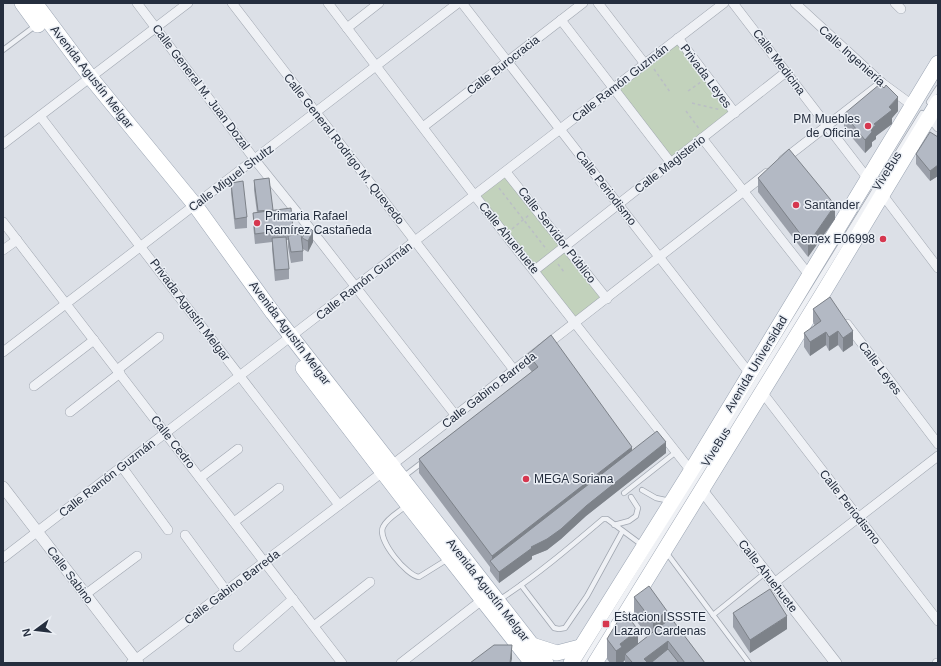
<svg xmlns="http://www.w3.org/2000/svg" width="941" height="666" viewBox="0 0 941 666" font-family="Helvetica,sans-serif">
<rect width="100%" height="100%" fill="#dce0e7"/>
<g fill="#c2d2bc">
<path d="M678 38 735 113 671 163 613 88Z"/>
<path d="M506 172 607 299 576 323 475 196Z"/>
</g>
<g fill="none" stroke-linecap="round" stroke-linejoin="round">
<defs>
<g id="service">
<path d="M3 50 35 26"/>
<path d="M929 102 938 88"/>
<path d="M403 477 424 461"/>
<path d="M642 490 656 498 670 501"/>
<path d="M624 493 676 452"/>
<path d="M406 506C399 512 387 518 383 527 377 540 407 576 419 577L448 559"/>
<path d="M614 525 629 521 636 516 638 508 631 497"/>
<path d="M666 552 749 663"/>
<path d="M521 585 554 628 559 629 565 628 587 596 622 532"/>
<path d="M499 600C536 576 569 548 603 519H607L642 545"/>
<path d="M713 615 765 573"/>
<path d="M583 663 922 113"/>
</g>
<g id="minor">
<path d="M137 3 255 160 320 241 456 416"/>
<path d="M232 3 514 370"/>
<path d="M328 3 475 196 691 471"/>
<path d="M462 3 750 374"/>
<path d="M598 3 645 64"/>
<path d="M733 3 868 179"/>
<path d="M795 3 882 83 912 105"/>
<path d="M895 3 901 9"/>
<path d="M561 20 671 163"/>
<path d="M347 28 379 3"/>
<path d="M678 38 735 113"/>
<path d="M40 116 339 505"/>
<path d="M929 116 938 127"/>
<path d="M423 127 583 3"/>
<path d="M702 138 809 275"/>
<path d="M3 144 188 3"/>
<path d="M783 160 882 83"/>
<path d="M506 172 607 299"/>
<path d="M882 194 938 268"/>
<path d="M3 222 342 663"/>
<path d="M3 250 17 240"/>
<path d="M535 270 786 72"/>
<path d="M847 324 938 444"/>
<path d="M3 352 458 3"/>
<path d="M117 370 159 337"/>
<path d="M34 386 94 340"/>
<path d="M762 392 938 621"/>
<path d="M70 412 120 373"/>
<path d="M122 467 168 530"/>
<path d="M200 478 238 449"/>
<path d="M234 522 279 488"/>
<path d="M185 535 227 592"/>
<path d="M3 558 724 3"/>
<path d="M774 583 938 456"/>
<path d="M86 594 137 556"/>
<path d="M314 626 370 582"/>
<path d="M238 647 293 599"/>
<path d="M131 663 392 465 767 173"/>
<path d="M401 663 482 600"/>
<path d="M937 663H938"/>
</g>
<g id="tertiary">
<path d="M3 487 138 663"/>
<path d="M701 489 836 663"/>
</g>
<g id="primary">
<path d="M22 3 38 25"/>
<path d="M35 3 91 78 195 205 273 313 546 663"/>
<path d="M303 368 408 505 532 663"/>
<path d="M532 645 557 653 580 647"/>
<path d="M571 663 691 471 938 63"/>
<path d="M595 663 823 293 938 102"/>
</g>
</defs>
<use href="#service" stroke="#a1a7b1" stroke-width="6"/>
<use href="#minor" stroke="#a1a7b1" stroke-width="10"/>
<use href="#tertiary" stroke="#a1a7b1" stroke-width="12"/>
<use href="#primary" stroke="#9aa4b3" stroke-width="16"/>
<g stroke="#babec5" stroke-width="1.5" stroke-dasharray="3 3" stroke-linecap="butt">
<path d="M654 69 670 92"/>
<path d="M688 91 701 82"/>
<path d="M692 103 721 110"/>
<path d="M686 111 700 130"/>
<path d="M499 188 547 250"/>
<path d="M512 229 529 215"/>
<path d="M558 264 564 272"/>
</g>
<use href="#service" stroke="#eff1f5" stroke-width="4.5"/>
<use href="#minor" stroke="#eff1f5" stroke-width="9"/>
<use href="#tertiary" stroke="#eff1f5" stroke-width="11"/>
<use href="#primary" stroke="#fff" stroke-width="15"/>
</g>
<g fill="#9a9fa9">
<path d="M898 111 892 118V124L876 136V139L872 142V146L865 153 844 128V114Z"/>
<path d="M938 137V176L930 181 916 164V154Z"/>
<path d="M269 178 273 211 293 229V236L313 242 308 252 303 249V261L291 263 288 247V240H286L289 269V279L275 281 272 249V242L255 244 253 224V213H257L254 190V180Z"/>
<path d="M758 178 835 219 808 257 758 192Z"/>
<path d="M231 183 247 217V228L235 229 231 193Z"/>
<path d="M830 297 853 345 843 352 838 345 829 351 826 345 810 356 804 347V333L815 326 813 322V309Z"/>
<path d="M528 354 632 451 666 453 586 516 561 539 547 550 532 556V559L499 583 490 571V567L419 473V459L532 372 528 367Z"/>
<path d="M634 597 667 621 705 663H625V660L622 663H610L607 659V639L638 644 648 636 634 618Z"/>
<path d="M733 613 787 629 750 653 733 627Z"/>
</g>
<g fill="#7d8289">
<path d="M898 97V111L892 118V124L876 136V139L872 142V146L865 153V140L874 124Z"/>
<path d="M938 165V176L930 181V171Z"/>
<path d="M835 205V219L808 257V244Z"/>
<path d="M313 231V242L308 252V241Z"/>
<path d="M838 331V345L829 351V337Z"/>
<path d="M853 331V345L843 352V338Z"/>
<path d="M826 332V345L810 356V342Z"/>
<path d="M666 442V453L586 516 561 539 547 550 532 556V559L499 583V572L531 547Z"/>
<path d="M632 447V461L492 563V556Z"/>
<path d="M667 611V631L653 642V622Z"/>
<path d="M787 616V629L750 653V640Z"/>
<path d="M638 630V650L625 654V660L622 663H616V651L620 644Z"/>
<path d="M668 641V661L652 662V663H644V659Z"/>
<path d="M512 645V659L511 663H510Z"/>
</g>
<g fill="#b3b9c4" stroke="#7d8289">
<path d="M880 84 884 88 886 85 898 97 889 107 892 110 874 124 876 125 871 129 872 132 865 140 844 114Z"/>
<path d="M930 132 938 137V165L930 171 916 154Z"/>
<path d="M789 149 835 205 808 244 758 178Z"/>
<path d="M269 178 273 210 258 211 254 180Z"/>
<path d="M243 181 247 217 235 219 231 183Z"/>
<path d="M291 208 293 229 255 234 253 213Z"/>
<path d="M308 226 313 231 308 241 302 238Z"/>
<path d="M301 234 303 251 291 252 288 236Z"/>
<path d="M286 237 289 269 275 270 272 238Z"/>
<path d="M830 297 853 331 843 338 838 331 829 337 826 332 810 342 804 333 821 321 813 309Z"/>
<path d="M551 335 632 447 492 556 419 459 538 367 528 354Z"/>
<path d="M657 431 666 442 586 506 561 529 547 539 531 547 532 548 499 572 490 561Z"/>
<path d="M649 586 667 611 653 622 634 597Z"/>
<path d="M770 589 787 616 750 640 733 613Z"/>
<path d="M624 611 638 630 620 644 622 647 616 651 607 639Z"/>
<path d="M671 618 705 663H685L668 641 644 659 648 663H631L632 662 625 654Z"/>
<path d="M494 645H512L510 663H470Z"/>
<path d="M668 649 679 663H654L652 662Z"/>
</g>
<g fill="#d6374f" stroke="#ebeff5" stroke-width="1.5">
<circle cx="868" cy="126" r="4"/>
<circle cx="796" cy="205" r="4"/>
<circle cx="257" cy="223" r="4"/>
<circle cx="883" cy="239" r="4"/>
<circle cx="526" cy="479" r="4"/>
<rect x="602" y="620" width="8" height="8" rx="2"/>
</g>
<g text-anchor="middle" stroke-width="3" stroke-linejoin="round" paint-order="stroke">
<g font-size="12" fill="#252e3e" stroke="#ebeff5">
<text transform="translate(852 56) rotate(42)" y="4">Calle Ingeniería</text>
<text transform="translate(779 62) rotate(53)" y="4">Calle Medicina</text>
<text transform="translate(503 65) rotate(-38)" y="4">Calle Burocracia</text>
<text transform="translate(706 76) rotate(53)" y="4">Privada Leyes</text>
<text transform="translate(92 77) rotate(52)" y="4">Avenida Agustín Melgar</text>
<text transform="translate(620 83) rotate(-38)" y="4">Calle Ramón Guzmán</text>
<text transform="translate(201 87) rotate(53)" y="4">Calle General M. Juan Dozal</text>
<text transform="translate(344 149) rotate(52)" y="4">Calle General Rodrigo M. Quevedo</text>
<text transform="translate(670 164) rotate(-38)" y="4">Calle Magisterio</text>
<text transform="translate(887 171) rotate(-58)" y="4">ViveBus</text>
<text transform="translate(231 178) rotate(-37)" y="4">Calle Miguel Shultz</text>
<text transform="translate(606 188) rotate(52)" y="4">Calle Periodismo</text>
<text transform="translate(557 235) rotate(52)" y="4">Calle Servidor Público</text>
<text transform="translate(509 238) rotate(51)" y="4">Calle Ahuehuete</text>
<text transform="translate(364 281) rotate(-38)" y="4">Calle Ramón Guzmán</text>
<text transform="translate(190 310) rotate(53)" y="4">Privada Agustín Melgar</text>
<text transform="translate(290 333) rotate(53)" y="4">Avenida Agustín Melgar</text>
<text transform="translate(756 364) rotate(-59)" y="4">Avenida Universidad</text>
<text transform="translate(880 368) rotate(53)" y="4">Calle Leyes</text>
<text transform="translate(489 390) rotate(-38)" y="4">Calle Gabino Barreda</text>
<text transform="translate(173 442) rotate(52)" y="4">Calle Cedro</text>
<text transform="translate(716 447) rotate(-58)" y="4">ViveBus</text>
<text transform="translate(107 478) rotate(-38)" y="4">Calle Ramón Guzmán</text>
<text transform="translate(850 507) rotate(52)" y="4">Calle Periodismo</text>
<text transform="translate(70 575) rotate(53)" y="4">Calle Sabino</text>
<text transform="translate(768 576) rotate(52)" y="4">Calle Ahuehuete</text>
<text transform="translate(232 587) rotate(-37)" y="4">Calle Gabino Barreda</text>
<text transform="translate(488 590) rotate(52)" y="4">Avenida Agustín Melgar</text>
</g>
<g font-size="12" fill="#252e3e" stroke="#ebeff5" text-anchor="start">
<text x="860" y="123" text-anchor="end">PM Muebles<tspan x="860" dy="14">de Oficina</tspan></text>
<text x="804" y="209">Santander</text>
<text x="265" y="220">Primaria Rafael<tspan x="265" dy="14">Ramírez Castañeda</tspan></text>
<text x="875" y="243" text-anchor="end">Pemex E06998</text>
<text x="534" y="483">MEGA Soriana</text>
<text x="614" y="621">Estacion ISSSTE<tspan x="614" dy="14">Lazaro Cardenas</tspan></text>
</g>
</g>
<rect width="941" height="666" fill="none" stroke="#252e3e" stroke-width="8"/>
<g transform="translate(36 630) rotate(255)" stroke="#ebeff5" stroke-width="3" paint-order="stroke">
<path d="M0-3L7 15L0 10L-7 15Z" fill="#252e3e"/>
<text y="-6" font-size="11" font-weight="bold" text-anchor="middle" fill="#252e3e">N</text>
</g>
</svg>
